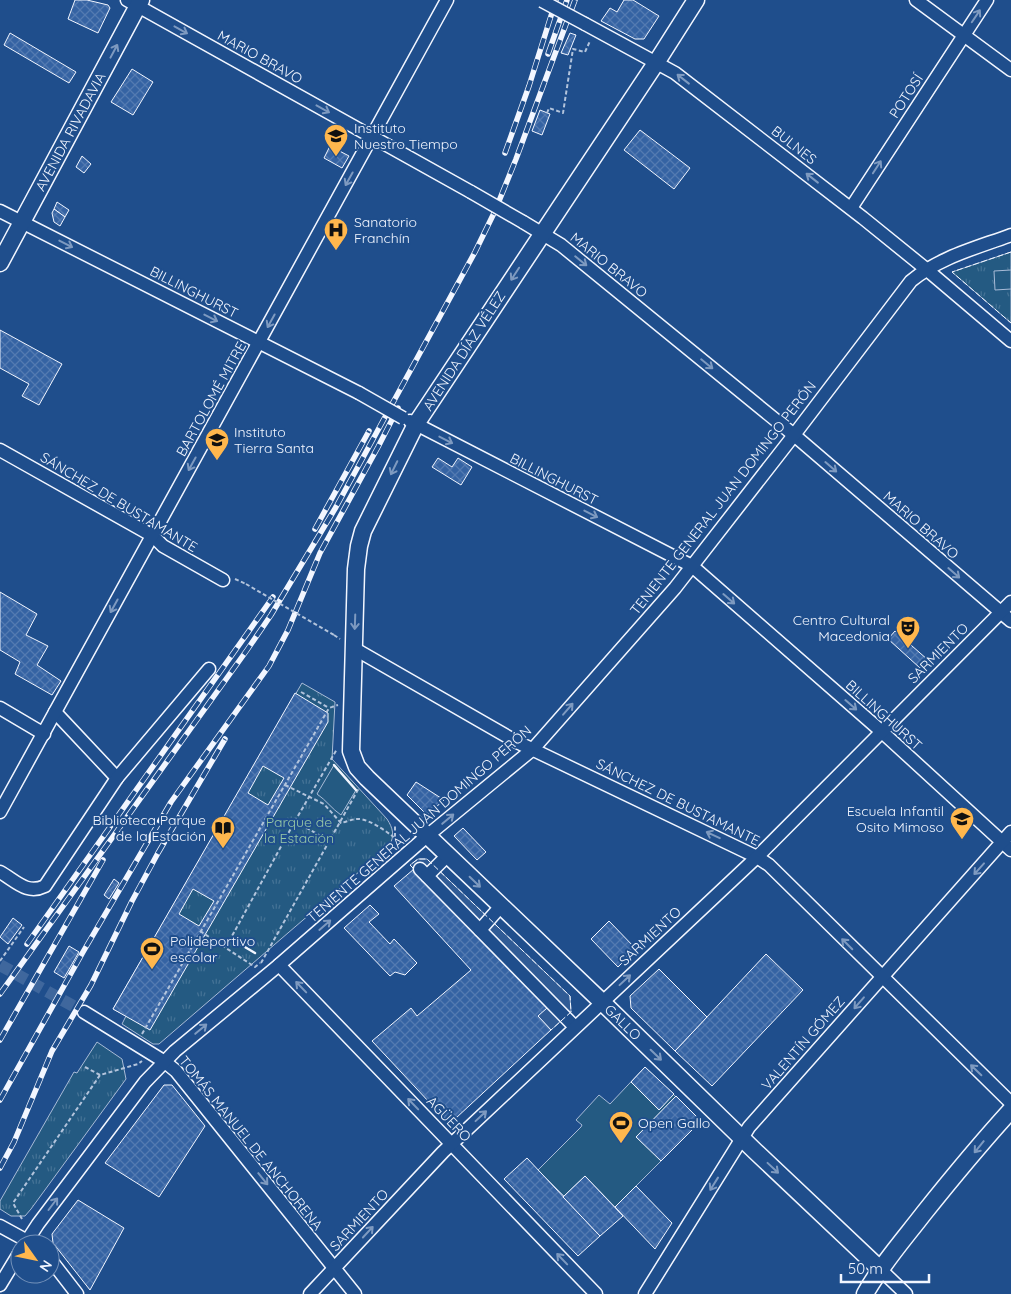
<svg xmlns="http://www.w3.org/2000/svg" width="1011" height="1294" viewBox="0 0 1011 1294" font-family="Quicksand,sans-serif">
<defs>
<pattern id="park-tufts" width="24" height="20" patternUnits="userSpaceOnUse" patternTransform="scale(1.25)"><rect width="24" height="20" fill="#245a82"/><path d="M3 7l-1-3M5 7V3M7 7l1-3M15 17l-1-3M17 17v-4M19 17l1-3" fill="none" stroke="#447295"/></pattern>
<pattern id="building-cross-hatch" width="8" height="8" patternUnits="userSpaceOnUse" patternTransform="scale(1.25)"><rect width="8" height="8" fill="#3563a3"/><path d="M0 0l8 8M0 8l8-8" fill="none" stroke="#537ab1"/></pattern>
</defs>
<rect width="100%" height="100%" fill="#1f4e8c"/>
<g fill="url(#park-tufts)" stroke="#a8bbd7">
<path d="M1011 252V323L952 272Z"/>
<path d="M302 683 335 702 332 759 387 819C393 828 395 836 389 846L159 1044H153L122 1024 126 1016 113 1009Z"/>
<path d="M97 1042 122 1059 126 1079 31 1209 25 1216H11L0 1209V1201L74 1072 77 1073Z"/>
</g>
<g fill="#245a82" stroke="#a8bbd7">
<path d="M1011 270V289L995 290 994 271Z"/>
<path d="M334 765 356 790 341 815C332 809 326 800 317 794Z"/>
<path d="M645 1067 701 1121 615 1207 585 1176 564 1196 538 1170 581 1127 582 1125 576 1120 599 1095 610 1104Z"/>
</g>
<path fill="#305b95" stroke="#a8bbd7" d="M418 859H427L570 996 571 1012 551 1030 538 1016 546 1007 410 865Z"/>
<g fill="url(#building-cross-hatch)" stroke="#f2f6ff" fill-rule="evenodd">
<path d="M75 0H87L108 5 110 8 98 33 68 19Z"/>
<path d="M624 0H633L659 16 644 39H635L601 21 610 8 617 12Z"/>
<path d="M10 33 76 72 69 83 4 45Z"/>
<path d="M570 33 576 35 568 55 561 53Z"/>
<path d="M132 69 153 82 133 115 111 102Z"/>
<path d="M540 110 550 114 542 135 532 131Z"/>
<path d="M640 130 690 168 674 189 624 150Z"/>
<path d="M330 146 349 156 342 168 324 158Z"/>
<path d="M82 156 91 164 84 173 76 167Z"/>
<path d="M57 202 69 210 65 217 54 209Z"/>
<path d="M54 209 65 217 60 226 54 222 52 213Z"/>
<path d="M0 330 62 364 39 405 22 396 29 384 0 368Z"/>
<path d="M438 458 452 467 458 458 472 467 461 485 432 467Z"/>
<path d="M0 592 37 614 26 635 48 646 37 665 61 681 52 695 15 674 20 662 0 650Z"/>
<path d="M895 631 928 660 920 668 888 639Z"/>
<path d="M295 693 328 713V722L150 1030 113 1009ZM263 766 284 778 268 805 248 793ZM193 889 214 901 199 926 179 914Z"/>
<path d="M416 782 444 800 427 815 407 795Z"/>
<path d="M463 828 486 852 477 860 454 836Z"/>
<path d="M414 869 547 1008 538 1016 551 1030 456 1118H444L372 1041 411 1008 417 1016 471 970 394 886Z"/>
<path d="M114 879 119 883 109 899 104 895Z"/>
<path d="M370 905 379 914 369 922 390 944 394 939 417 963 405 975 395 972 390 976 344 928Z"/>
<path d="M13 918 22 925 8 944 0 937Z"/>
<path d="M609 921 636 949 618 967 591 939Z"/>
<path d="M69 946 79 952 64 978 54 972Z"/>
<path d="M766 954 803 990 712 1086 675 1051Z"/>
<path d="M659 969 707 1017 675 1051 631 1008 630 996Z"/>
<path d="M645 1067 674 1094 659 1110 631 1082Z"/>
<path d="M164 1085H172L205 1126 159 1197 105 1163Z"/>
<path d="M676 1096 701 1121 661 1161 636 1137Z"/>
<path d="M527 1158 600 1236 578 1256 504 1179Z"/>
<path d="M585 1176 623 1216 600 1236 563 1197Z"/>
<path d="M636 1186 672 1223 655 1249 615 1207Z"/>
<path d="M78 1200 124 1228 90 1290 53 1243 52 1234Z"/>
</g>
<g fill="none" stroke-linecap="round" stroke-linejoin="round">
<path stroke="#3f679d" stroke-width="12" stroke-dasharray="12 6" stroke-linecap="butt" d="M0 965 84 1012"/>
<defs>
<g id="minor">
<path d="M127 0 471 192"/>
<path d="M916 0 1011 70"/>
<path d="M585 24 675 73 863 218 926 269 1011 341"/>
<path d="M851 208 987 0"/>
<path d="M0 211 359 393"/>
<path d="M523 222 561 245 794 435 1011 621"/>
<path d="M410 421 692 566 881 731 1011 850"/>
<path d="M0 450 153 536 163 546 223 580"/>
<path d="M355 649 517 742 757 857 769 865 1011 1103"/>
<path d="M0 708 44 734"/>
<path d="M55 712 117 778"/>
<path d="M0 812 447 0"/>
<path d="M420 869 575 1027"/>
<path d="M0 872C16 881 27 895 45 886L117 778 209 669"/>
<path d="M427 876 448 855"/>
<path d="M480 930 501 906"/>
<path d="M279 965 596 1294"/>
<path d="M84 1012 165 1062 176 1071 355 1294"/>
<path d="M0 1226 33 1244"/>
<path d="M25 1244 38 1224 145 1082 175 1051 279 965 427 836 533 749 675 588 794 435 911 281C940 257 976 248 1011 235"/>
<path d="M50 1259 77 1294"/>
<path d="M881 1270 906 1294"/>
<path d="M0 1285 20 1252"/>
<path d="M310 1294 443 1152 757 857 1011 602"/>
<path d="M645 1294 749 1127 1011 832"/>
</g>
<g id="major">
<path id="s1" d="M696 0 656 63 416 424 363 531 359 546 356 569 351 751 357 767 367 778 602 1002 755 1151 881 1270"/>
<path id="s2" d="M0 263 141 0"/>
<path d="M865 1294C881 1265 904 1239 924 1213 952 1178 981 1143 1011 1110"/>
</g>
</defs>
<use href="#minor" stroke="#f2f6ff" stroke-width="15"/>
<use href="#major" stroke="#f2f6ff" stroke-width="19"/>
<g stroke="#b3c4dc" stroke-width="2" stroke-dasharray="4 2.5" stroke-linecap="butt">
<path d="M547 113 549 108 563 113 573 49 585 52 590 41"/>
<path d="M235 579 246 584"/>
<path d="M334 635 340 639"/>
<path d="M301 692 329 708"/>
<path d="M285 785 324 804 341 823C346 822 352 819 357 819 369 818 393 835 401 844"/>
<path d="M295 821 329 841"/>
<path d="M395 837V825"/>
<path d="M200 931 255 967 260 963"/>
<path d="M226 947 295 821 337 749"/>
<path d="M0 961 24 927"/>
<path d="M261 963 359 788"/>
<path d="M142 1034 329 708 338 705"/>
<path d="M85 1067 100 1075"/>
<path d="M22 1219 13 1203 100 1075 138 1064 142 1061"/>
</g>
<use href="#minor" stroke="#1f4e8c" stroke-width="12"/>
<use href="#major" stroke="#1f4e8c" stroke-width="16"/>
<defs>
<g id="rail">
<path d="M548 54 567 0"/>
<path d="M505 153 529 86 556 0"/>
<path d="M315 529 369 431"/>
<path d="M27 944 273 597"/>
<path d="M0 994 247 650 271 615 336 507 475 252 495 211 516 159 575 0"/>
<path d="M0 1040 103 860"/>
<path d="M0 1100 83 952 171 802 269 666 288 630 320 553 378 447 398 408"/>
<path d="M0 1168 14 1142 52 1051 91 985 132 901 158 853 225 739"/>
</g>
</defs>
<use href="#rail" stroke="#f2f6ff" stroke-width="5.5"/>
<use href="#rail" stroke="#1f4e8c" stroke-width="4" stroke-dasharray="11" stroke-linecap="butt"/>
<defs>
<g id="minor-bridge">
<path d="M542 1 585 24"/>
<path d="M471 192 523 222"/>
<path d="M359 393 403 418"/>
</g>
</defs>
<use href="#minor-bridge" stroke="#f2f6ff" stroke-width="15" stroke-linecap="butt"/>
<path stroke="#b3c4dc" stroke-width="2" stroke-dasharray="4 2.5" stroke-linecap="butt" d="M246 584 334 635"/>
<use href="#minor-bridge" stroke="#1f4e8c" stroke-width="12"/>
<g stroke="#f2f6ff" stroke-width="1" stroke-dasharray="6 2.5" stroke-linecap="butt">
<path d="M1011 252 952 272 1011 323"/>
<path d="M414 869 410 865 418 859H427L570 996 571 1012 551 1030"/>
</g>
<g stroke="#f2f6ff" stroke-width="2.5">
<path d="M334 765 356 790"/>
<path d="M233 940 255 953"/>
</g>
</g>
<defs><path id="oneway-shaft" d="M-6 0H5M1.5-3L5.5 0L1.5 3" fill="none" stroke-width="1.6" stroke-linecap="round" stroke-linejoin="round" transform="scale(1.25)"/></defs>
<g stroke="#7e9ac0">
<use href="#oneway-shaft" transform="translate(976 16) rotate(-56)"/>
<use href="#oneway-shaft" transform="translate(181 30) rotate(29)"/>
<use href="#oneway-shaft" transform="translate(114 51) rotate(-62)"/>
<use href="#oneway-shaft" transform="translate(683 79) rotate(-142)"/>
<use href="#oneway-shaft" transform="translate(323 109) rotate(29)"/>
<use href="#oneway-shaft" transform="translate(877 167) rotate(-57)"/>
<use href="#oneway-shaft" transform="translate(812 178) rotate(-142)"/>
<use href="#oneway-shaft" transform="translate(349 179) rotate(119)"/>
<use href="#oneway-shaft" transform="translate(66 244) rotate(27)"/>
<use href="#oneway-shaft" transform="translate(581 261) rotate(39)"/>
<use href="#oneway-shaft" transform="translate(515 274) rotate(123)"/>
<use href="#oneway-shaft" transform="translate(211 318) rotate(27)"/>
<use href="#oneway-shaft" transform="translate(271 321) rotate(119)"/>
<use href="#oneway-shaft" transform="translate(707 364) rotate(39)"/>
<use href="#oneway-shaft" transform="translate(446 440) rotate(27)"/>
<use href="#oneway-shaft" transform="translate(192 464) rotate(119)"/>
<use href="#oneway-shaft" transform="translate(831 467) rotate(41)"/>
<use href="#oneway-shaft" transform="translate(394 468) rotate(116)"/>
<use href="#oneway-shaft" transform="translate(591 514) rotate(27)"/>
<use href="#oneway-shaft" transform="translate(954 573) rotate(41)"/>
<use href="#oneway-shaft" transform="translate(729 599) rotate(41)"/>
<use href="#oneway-shaft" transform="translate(114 606) rotate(119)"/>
<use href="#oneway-shaft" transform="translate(355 622) rotate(92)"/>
<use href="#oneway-shaft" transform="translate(851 705) rotate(41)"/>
<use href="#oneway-shaft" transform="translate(568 709) rotate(-49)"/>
<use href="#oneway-shaft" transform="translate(448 819) rotate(-40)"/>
<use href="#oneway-shaft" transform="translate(713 835) rotate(-155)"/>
<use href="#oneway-shaft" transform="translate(979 869) rotate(132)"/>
<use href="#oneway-shaft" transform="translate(475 882) rotate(44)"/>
<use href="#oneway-shaft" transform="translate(325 925) rotate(-41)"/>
<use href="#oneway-shaft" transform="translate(847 944) rotate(-135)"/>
<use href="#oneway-shaft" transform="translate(625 980) rotate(-43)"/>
<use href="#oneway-shaft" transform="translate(301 987) rotate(-134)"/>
<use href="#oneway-shaft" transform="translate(859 1003) rotate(131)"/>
<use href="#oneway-shaft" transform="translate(201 1029) rotate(-40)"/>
<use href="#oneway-shaft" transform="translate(656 1055) rotate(44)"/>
<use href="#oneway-shaft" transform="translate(976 1070) rotate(-136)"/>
<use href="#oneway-shaft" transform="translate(413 1104) rotate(-134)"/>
<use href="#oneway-shaft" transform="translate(481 1116) rotate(-43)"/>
<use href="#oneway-shaft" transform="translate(979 1147) rotate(129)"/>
<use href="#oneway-shaft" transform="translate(773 1168) rotate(43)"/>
<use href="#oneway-shaft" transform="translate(263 1179) rotate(51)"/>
<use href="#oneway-shaft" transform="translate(714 1184) rotate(122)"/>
<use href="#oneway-shaft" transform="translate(53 1204) rotate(-53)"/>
<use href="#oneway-shaft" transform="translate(368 1232) rotate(-47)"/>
<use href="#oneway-shaft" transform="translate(562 1259) rotate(-134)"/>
</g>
<defs>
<symbol id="university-pin" viewBox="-11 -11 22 30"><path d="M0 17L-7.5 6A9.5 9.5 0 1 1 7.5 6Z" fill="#ffb74d" stroke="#1f4e8c"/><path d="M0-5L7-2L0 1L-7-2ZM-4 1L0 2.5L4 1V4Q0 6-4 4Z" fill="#111"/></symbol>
<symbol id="hospital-pin" viewBox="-11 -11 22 30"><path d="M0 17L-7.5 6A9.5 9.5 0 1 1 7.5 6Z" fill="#ffb74d" stroke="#1f4e8c"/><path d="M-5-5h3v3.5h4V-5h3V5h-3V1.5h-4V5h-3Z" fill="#111"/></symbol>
<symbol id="school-pin" viewBox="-11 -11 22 30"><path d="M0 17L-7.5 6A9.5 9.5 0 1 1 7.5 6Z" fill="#ffb74d" stroke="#1f4e8c"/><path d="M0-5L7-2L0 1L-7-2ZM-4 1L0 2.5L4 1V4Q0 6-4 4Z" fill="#111"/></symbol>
<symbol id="theatre-pin" viewBox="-11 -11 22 30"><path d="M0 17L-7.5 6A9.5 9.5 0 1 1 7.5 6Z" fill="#ffb74d" stroke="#1f4e8c"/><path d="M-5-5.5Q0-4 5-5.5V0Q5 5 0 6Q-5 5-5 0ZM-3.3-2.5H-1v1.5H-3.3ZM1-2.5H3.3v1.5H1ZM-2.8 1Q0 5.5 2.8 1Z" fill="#111"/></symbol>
<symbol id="library-pin" viewBox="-11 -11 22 30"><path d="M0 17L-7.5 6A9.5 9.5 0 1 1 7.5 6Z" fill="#ffb74d" stroke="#1f4e8c"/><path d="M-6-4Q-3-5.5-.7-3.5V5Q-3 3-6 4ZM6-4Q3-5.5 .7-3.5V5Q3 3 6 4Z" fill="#111"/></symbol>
<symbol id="stadium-pin" viewBox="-11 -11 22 30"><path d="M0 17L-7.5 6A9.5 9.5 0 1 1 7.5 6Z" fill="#ffb74d" stroke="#1f4e8c"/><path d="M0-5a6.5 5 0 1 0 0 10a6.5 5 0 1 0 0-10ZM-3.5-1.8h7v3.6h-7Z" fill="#111"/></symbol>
</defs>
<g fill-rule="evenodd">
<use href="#university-pin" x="322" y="122" width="28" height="38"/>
<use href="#hospital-pin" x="322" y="216" width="28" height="38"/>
<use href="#school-pin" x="203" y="426" width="28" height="38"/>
<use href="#theatre-pin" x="894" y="614" width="28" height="38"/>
<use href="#school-pin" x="948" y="805" width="28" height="38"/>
<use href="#library-pin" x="209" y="814" width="28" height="38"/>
<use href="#stadium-pin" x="138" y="935" width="28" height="38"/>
<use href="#stadium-pin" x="607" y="1109" width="28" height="38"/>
</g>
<g text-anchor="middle" stroke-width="4" stroke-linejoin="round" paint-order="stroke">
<g font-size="14" fill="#f2f6ff" stroke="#1f4e8c">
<text transform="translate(260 57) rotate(29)" y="5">MARIO BRAVO</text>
<text transform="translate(906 96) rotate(-57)" y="5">POTOSÍ</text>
<text dy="5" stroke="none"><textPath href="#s2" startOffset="149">AVENIDA RIVADAVIA</textPath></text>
<text transform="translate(794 145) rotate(38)" y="5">BULNES</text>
<text transform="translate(609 265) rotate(39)" y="5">MARIO BRAVO</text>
<text transform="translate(194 292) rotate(27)" y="5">BILLINGHURST</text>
<text transform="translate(464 351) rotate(-57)" y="5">AVENIDA DÍAZ VÉLEZ</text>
<text transform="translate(211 399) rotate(-61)" y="5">BARTOLOMÉ MITRE</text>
<text transform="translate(554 479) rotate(27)" y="5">BILLINGHURST</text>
<text transform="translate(723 498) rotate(-52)" y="5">TENIENTE GENERAL JUAN DOMINGO PERÓN</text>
<text transform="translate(119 502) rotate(31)" y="5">SÁNCHEZ DE BUSTAMANTE</text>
<text transform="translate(921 525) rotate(41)" y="5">MARIO BRAVO</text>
<text transform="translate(938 653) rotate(-45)" y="5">SARMIENTO</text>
<text transform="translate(884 715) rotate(42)" y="5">BILLINGHURST</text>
<text transform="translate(678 802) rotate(26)" y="5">SÁNCHEZ DE BUSTAMANTE</text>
<text transform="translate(419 824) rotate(-41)" y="5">TENIENTE GENERAL JUAN DOMINGO PERÓN</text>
<text transform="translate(650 936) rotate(-43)" y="5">SARMIENTO</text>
<text dy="5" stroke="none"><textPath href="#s1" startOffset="1234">GALLO</textPath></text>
<text transform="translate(803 1043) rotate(-49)" y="5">VALENTÍN GÓMEZ</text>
<text transform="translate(449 1119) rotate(46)" y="5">AGÜERO</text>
<text transform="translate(251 1143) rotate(51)" y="5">TOMÁS MANUEL DE ANCHORENA</text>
<text transform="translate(359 1220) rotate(-47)" y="5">SARMIENTO</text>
</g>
<g font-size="14" fill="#f2f6ff" stroke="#1f4e8c" text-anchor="start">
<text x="354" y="133">Instituto<tspan x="354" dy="16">Nuestro Tiempo</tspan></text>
<text x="354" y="227">Sanatorio<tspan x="354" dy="16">Franchín</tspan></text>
<text x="234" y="437">Instituto<tspan x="234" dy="16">Tierra Santa</tspan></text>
<text x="890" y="625" text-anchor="end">Centro Cultural<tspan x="890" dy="16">Macedonia</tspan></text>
<text x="944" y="816" text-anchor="end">Escuela Infantil<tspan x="944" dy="16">Osito Mimoso</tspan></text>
<text x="206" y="825" text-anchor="end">Biblioteca Parque<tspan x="206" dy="16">de la Estación</tspan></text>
<text x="170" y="946">Polideportivo<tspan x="170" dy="16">escolar</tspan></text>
<text x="638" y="1128">Open Gallo</text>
</g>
<g font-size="14" fill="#97c8a6" stroke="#1f4e8c">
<text x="299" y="827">Parque de<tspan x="299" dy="16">la Estación</tspan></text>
</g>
</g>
<g transform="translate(35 1259) rotate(123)"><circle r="24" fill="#1f4e8c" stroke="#7391ba"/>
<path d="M0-4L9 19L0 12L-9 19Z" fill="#ffb74d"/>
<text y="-8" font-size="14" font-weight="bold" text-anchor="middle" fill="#f2f6ff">N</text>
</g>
<path d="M841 1274v8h88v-8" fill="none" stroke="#f2f6ff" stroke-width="2.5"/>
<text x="848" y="1274" font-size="15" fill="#f2f6ff" stroke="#1f4e8c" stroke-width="4" paint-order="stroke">50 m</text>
</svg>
